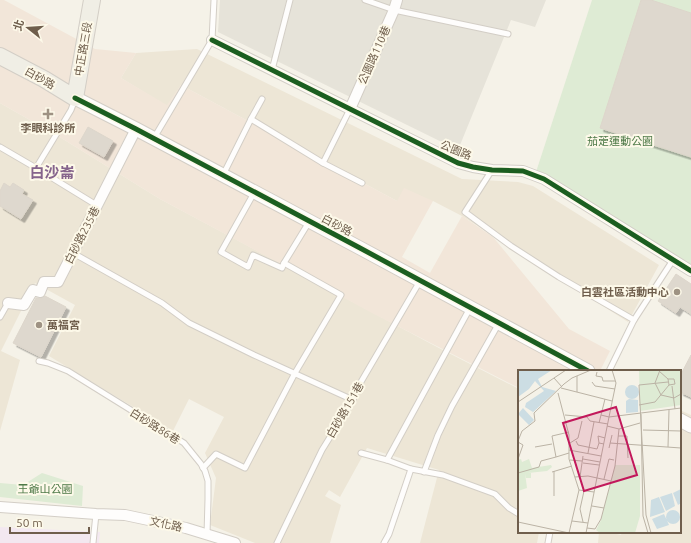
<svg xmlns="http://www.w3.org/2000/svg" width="691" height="543" viewBox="0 0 691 543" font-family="Ubuntu,'Noto Sans TC',sans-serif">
<defs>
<filter id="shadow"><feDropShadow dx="3.5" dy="3.5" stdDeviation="0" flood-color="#0004"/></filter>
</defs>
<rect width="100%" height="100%" fill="#f5f2e8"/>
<g fill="#ede6d6">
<path d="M197 49 462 179 518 182 533 186 659 265 628 322 462 216 433 201H397L181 85 167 106 121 78 136 53Z"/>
<path d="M0 103 58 136 160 199 437 347 519 389V532H539L537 543H420L439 470 367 448 340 497 329 490 325 496 341 505 330 543H255L210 525 216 478 205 453 224 417 189 399 173 431 49 356 75 305 35 283 1 351 20 360 0 431Z"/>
<path d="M680 410 691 415V543H598L599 532H609L621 535 622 532H680Z"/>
</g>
<path fill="#f2e6d9" d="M0 0H4L95 49 136 53 121 78 167 105 181 85 397 201 404 188 433 201 402 257 430 273 462 216 493 237 569 329 610 351 600 371H519V388L372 313 160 199 58 136 0 103Z"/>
<path fill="#e6e3d9" d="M220 0H546L535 27 511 20 458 150 218 32Z"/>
<path fill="#f3e8f0" d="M0 527 100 532 99 543H0Z"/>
<g fill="#deebd4">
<path d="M592 0H691V266L536 172Z"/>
<path d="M42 473 83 486 82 506 0 497V483L23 485Z"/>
</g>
<g fill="#ded8ce" stroke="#ddd6cb" filter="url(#shadow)">
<path d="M641 0H651L691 13V157L600 128Z"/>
<path d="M88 127 113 141 104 157 79 143Z"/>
<path d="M4 183 10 187 13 183 24 190 22 194 33 200 21 219 0 206V191Z"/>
<path d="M676 274 691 284V314L680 307 676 313 658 301Z"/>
<path d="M45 296 66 307 41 357 13 343 36 298H41Z"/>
<path d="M691 355V397L680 392V376Z"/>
</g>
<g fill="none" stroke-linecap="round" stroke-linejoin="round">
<defs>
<g id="service">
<path d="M365 0 394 10 508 34"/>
<path d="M272 70 290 0"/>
<path d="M251 119 323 163 362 183"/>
<path d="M154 138 212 40 214 0"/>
<path d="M0 147 36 168 98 206"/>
<path d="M323 163 350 109"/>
<path d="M36 168 71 110 75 99"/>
<path d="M492 170 465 212 511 246 559 277 634 320"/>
<path d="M223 175 251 119 262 99"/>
<path d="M254 193 221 252 248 267 253 255 282 268 284 263"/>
<path d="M73 253 162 303 189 323 254 355 353 400"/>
<path d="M0 317 8 303"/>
<path d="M39 361 48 363 68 371 184 443 201 464 205 471 208 481V499L207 535"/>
<path d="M609 371 634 320 673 260"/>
<path d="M361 453 387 460 411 469 443 475 495 494 509 508 519 514"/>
<path d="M387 460 470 308"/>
<path d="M203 468 216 454 245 468 295 373 341 295 284 263 309 222"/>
<path d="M424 472 438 435 452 406 499 323"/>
<path d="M93 543 96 514"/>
<path d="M277 543 322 450 353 400 358 387 420 281"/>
<path d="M384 543 389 534 411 469"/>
<path d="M548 543 550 532"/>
</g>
<g id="minor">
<path d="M212 40 458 163 473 167 492 170 523 171 544 179 691 271"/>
<path d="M350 109 394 10 397 0"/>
<path d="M8 303 24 305 33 290 40 292 44 282H58L136 129"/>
<path d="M0 507 96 514 125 515 186 528 235 543"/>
</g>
<g id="tertiary">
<path d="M75 98 136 129 360 248 588 371"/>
<path d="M680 420 691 426"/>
</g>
<path id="primary" d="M0 56 44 79 75 98 92 0"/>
</defs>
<use href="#service" stroke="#d3cec6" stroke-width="7"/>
<use href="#minor" stroke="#d3cec6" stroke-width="12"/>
<use href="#tertiary" stroke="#d3cec6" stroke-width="15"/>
<use href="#primary" stroke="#d3cec6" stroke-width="18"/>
<use href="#service" stroke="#fefdfc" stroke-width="5"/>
<use href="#minor" stroke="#fefdfc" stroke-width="10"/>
<use href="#tertiary" stroke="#fefdfc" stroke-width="13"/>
<use href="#primary" stroke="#f0eee5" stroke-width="16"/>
<defs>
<g id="cycleway">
<path d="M212 40 458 163 473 167 492 170 523 171 544 179 691 271"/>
<path d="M75 98 136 129 360 248 588 371"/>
</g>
</defs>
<use href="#cycleway" stroke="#fdf9e9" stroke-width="8"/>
<use href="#cycleway" stroke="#1b5e20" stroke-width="5"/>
</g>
<g fill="#9e9283" stroke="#fdf9e9" stroke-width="1.5">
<path d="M46 108h4v4h4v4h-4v4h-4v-4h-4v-4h4z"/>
<circle cx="677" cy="292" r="4"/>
<circle cx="39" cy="325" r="4"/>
</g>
<g text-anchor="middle" stroke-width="4" stroke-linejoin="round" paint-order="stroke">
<g font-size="11" fill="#6f5e4c" stroke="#fdf9e9">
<text transform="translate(83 49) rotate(-80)" y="4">中正路三段</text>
<text transform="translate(374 55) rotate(-66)" y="4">公園路110巷</text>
<text transform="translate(40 78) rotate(29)" y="4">白砂路</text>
<text transform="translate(456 150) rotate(22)" y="4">公園路</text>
<text transform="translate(337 225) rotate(28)" y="4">白砂路</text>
<text transform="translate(82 235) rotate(-63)" y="4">白砂路235巷</text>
<text transform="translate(345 410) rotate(-60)" y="4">白砂路151巷</text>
<text transform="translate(155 426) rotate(32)" y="4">白砂路86巷</text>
<text transform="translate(166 524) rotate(12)" y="4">文化路</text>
</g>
<g font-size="11" font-weight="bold" fill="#6f5e4c" stroke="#fdf9e9">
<text x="48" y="132">李眼科診所</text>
<text x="669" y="296" text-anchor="end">白雲社區活動中心</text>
<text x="47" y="329" text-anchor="start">萬福宮</text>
</g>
<g font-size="11" fill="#4e7a48" stroke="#fdf9e9">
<text x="620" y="145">茄萣運動公園</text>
<text x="45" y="493">王爺山公園</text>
</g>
<g font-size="15" font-weight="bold" fill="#85648c" stroke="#fdf9e9">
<text x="52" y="178">白沙崙</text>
</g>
</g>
<g transform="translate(518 370)">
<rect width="163" height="163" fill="#f5f2e8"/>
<path d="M121 0H163V35L122 41ZM3 89 4 92 11 89 14 98 33 95 34 97 29 101 10 103H13V108H8L7 103 9 118 0 121V90ZM97 95H122V146L117 163H82L78 160 83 150Z" fill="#deebd4"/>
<path d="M0 0H34L20 9 24 17 38 21 13 44 15 42 7 37 8 33 26 21 17 11 11 19 0 27ZM107 22a7 7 0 1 1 14 0a7 7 0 1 1-14 0ZM111 29 120 30V42L108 43V31ZM5 38 16 50 11 55 0 44ZM163 119V133L160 135 155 123ZM154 123 157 136 148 141 142 127ZM141 127 147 142 132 147 133 130ZM148 147a7 7 0 1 1 14 0a7 7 0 1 1-14 0ZM146 144 151 155 139 159 134 149Z" fill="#ccdde3"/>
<path fill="none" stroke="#bbb3a5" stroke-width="1" d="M94 0 98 13 91 47 163 38M142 0 137 13 143 25 156 28 163 24M141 1 150 9H156L157 14 151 15 150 9M79 2 78 6 84 7 85 11H97M36 8 44 17M74 12 77 16 97 19M154 16 157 39M43 18 94 31M59 22V6M40 23 51 65V89L61 120 51 163M0 32 48 0M121 35 137 32 151 15M123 44 125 146 130 163M47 45 69 47 72 51 90 54M81 53 87 29M89 56 101 59 122 53M125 60 163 61M51 62 34 66 38 87 51 83M100 66H109L110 88M0 71 4 61 17 51 16 43 46 14 54 8 73 0M58 71 60 75 79 79 81 73 86 74M0 72 5 75 0 89M52 73 60 68 64 51M81 73 80 66 87 68M92 73 163 78M17 77 34 74M150 77 151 40M91 78 94 65M51 80 83 86M70 83 76 52M65 89 82 92M52 90 64 91M65 93 81 95M36 101V126M34 102 54 96M0 103 21 97 23 91 38 87M57 107 70 106 93 111M62 107 65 86M86 109 91 89 96 90M61 120 76 122M74 136 86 138M54 151 70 153M0 152 51 163M65 152 62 139 66 121M69 158 77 159 83 149 97 96 101 59M68 163 91 47 83 45M133 163 128 145 121 15 150 12"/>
<path fill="#c2185b" fill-opacity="0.15" stroke="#c2185b" stroke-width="2" d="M98 37 119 105 66 121 45 53Z"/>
<rect width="163" height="163" fill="none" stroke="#6f5e4c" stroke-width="2"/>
</g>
<g transform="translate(28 28) rotate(287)" stroke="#fdf9e9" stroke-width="3" paint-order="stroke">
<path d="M0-3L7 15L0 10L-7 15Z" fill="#6f5e4c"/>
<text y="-6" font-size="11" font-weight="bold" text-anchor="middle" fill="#6f5e4c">北</text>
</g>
<path d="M10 527v6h79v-6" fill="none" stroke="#6f5e4c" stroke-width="2"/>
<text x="16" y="527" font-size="12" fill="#6f5e4c" stroke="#fdf9e9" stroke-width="3" paint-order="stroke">50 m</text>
</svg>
